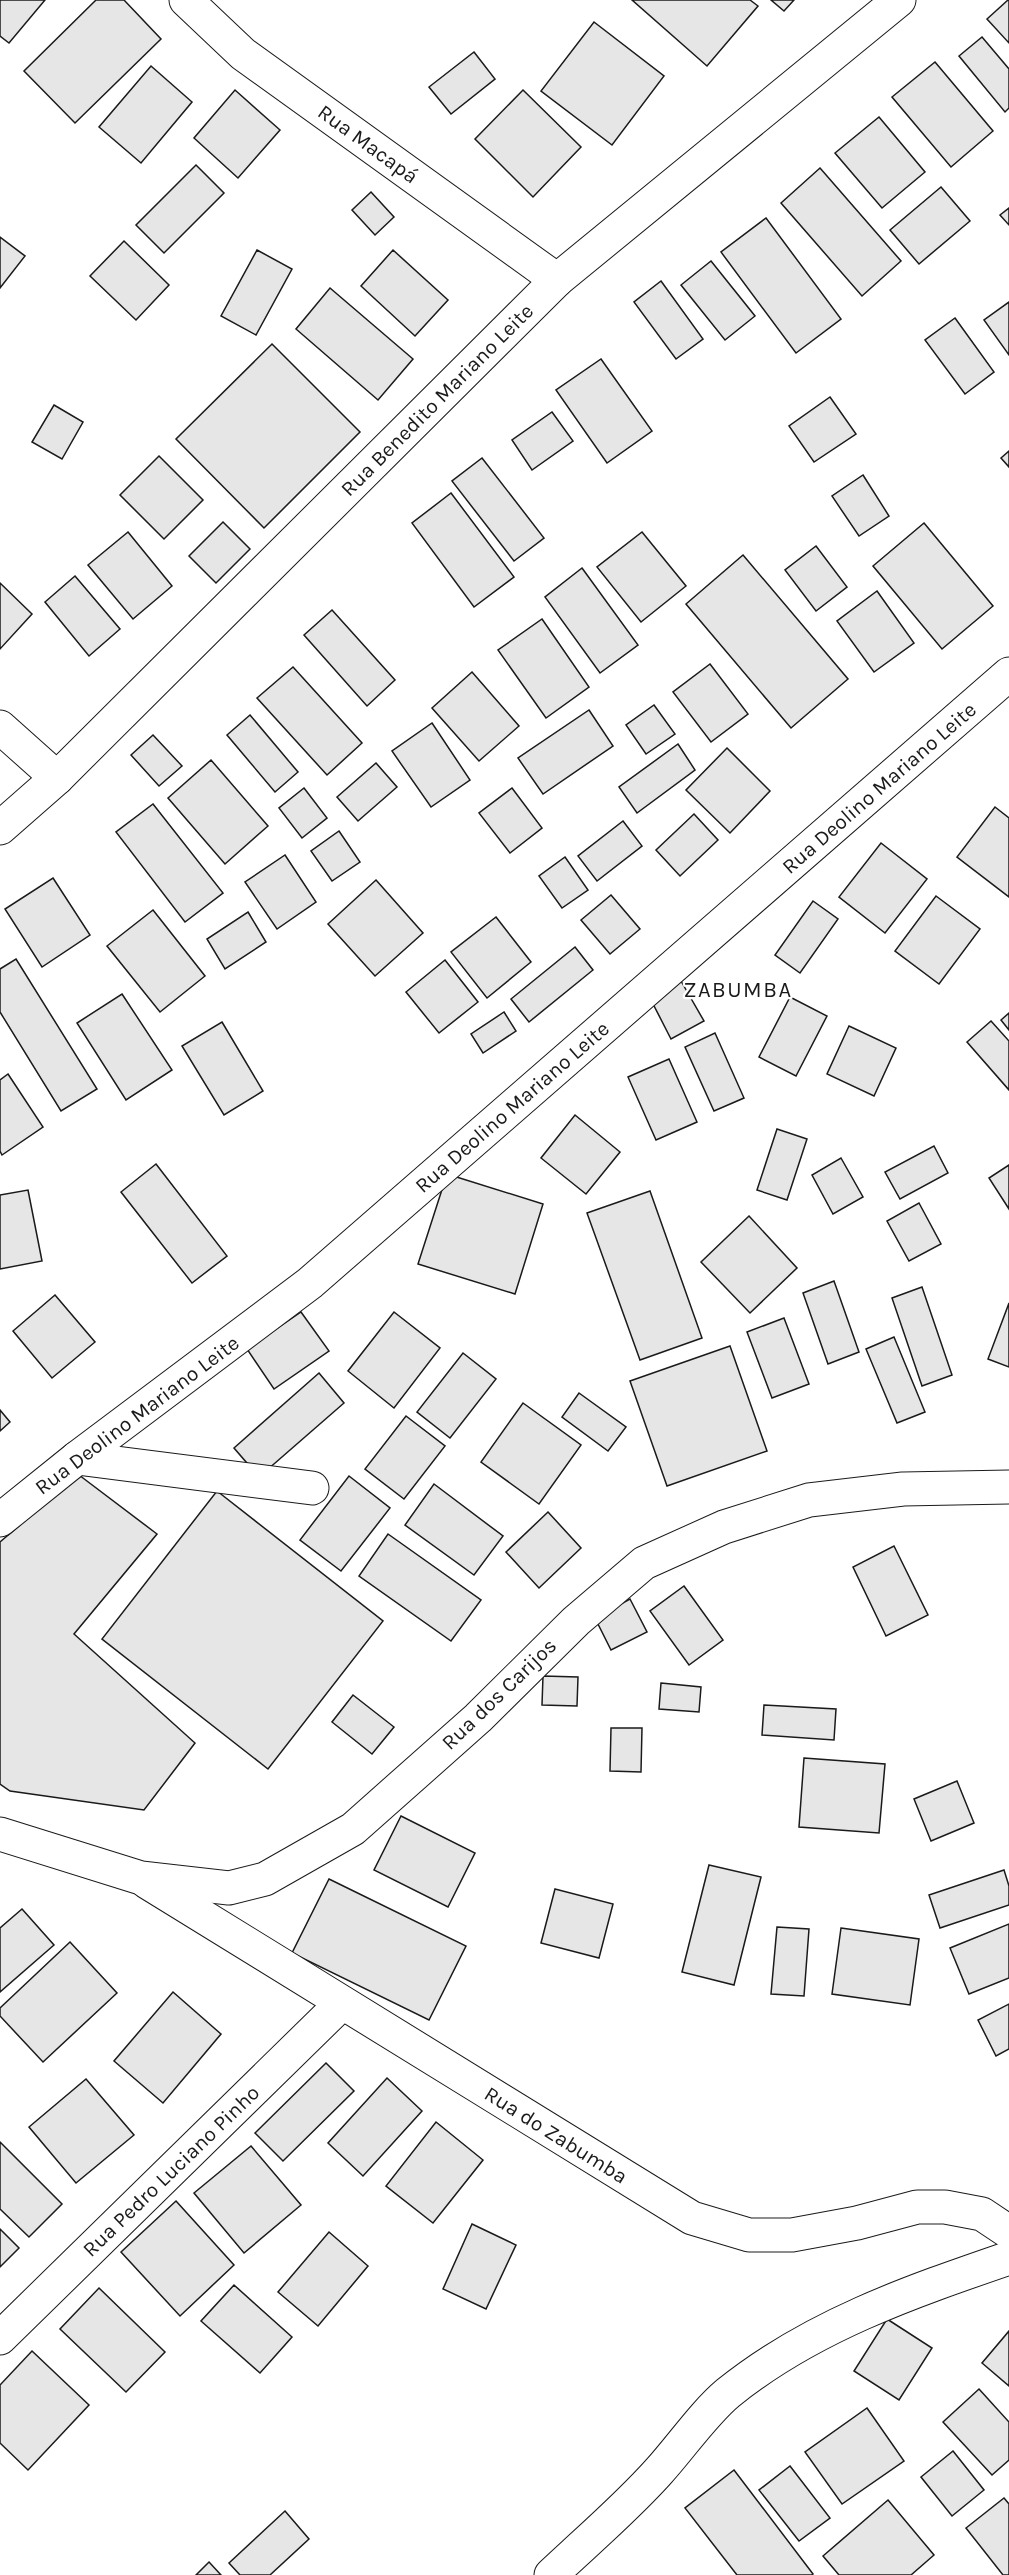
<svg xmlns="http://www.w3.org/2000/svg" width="1009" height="2575" viewBox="0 0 1009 2575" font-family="Karla,sans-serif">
	<rect width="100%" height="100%" fill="#fff"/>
	<g fill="#e6e6e6" stroke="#1a1a1a" stroke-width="1.5">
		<polygon points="0,0 45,0 9,43 0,36"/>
		<polygon points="96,0 124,0 161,39 75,123 24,71"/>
		<polygon points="632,0 750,0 758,6 707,66"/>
		<polygon points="771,0 794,0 784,11"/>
		<polygon points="1008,0 1009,0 1009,43 987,19"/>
		<polygon points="594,22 664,76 612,145 541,91"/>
		<polygon points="982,37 1009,69 1009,108 1005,112 959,56"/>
		<polygon points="474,52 495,79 451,114 429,87"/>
		<polygon points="935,62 993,131 951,167 892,97"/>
		<polygon points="151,66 192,102 141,163 99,127"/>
		<polygon points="235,90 280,130 238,178 194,138"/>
		<polygon points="523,90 581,147 533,197 475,139"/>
		<polygon points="879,117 925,172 882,208 835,153"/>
		<polygon points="196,165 224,193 164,253 136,225"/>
		<polygon points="820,168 901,261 862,296 781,203"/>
		<polygon points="941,187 970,221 919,264 890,230"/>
		<polygon points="371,192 394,217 375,235 352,210"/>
		<polygon points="1009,208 1009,225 1000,215"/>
		<polygon points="766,218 841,319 796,353 721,252"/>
		<polygon points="0,237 25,256 0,288"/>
		<polygon points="124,241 169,285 136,320 90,276"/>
		<polygon points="257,250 292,269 256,335 221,316"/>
		<polygon points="393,250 448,300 415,336 361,286"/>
		<polygon points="711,261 755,316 725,340 681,285"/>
		<polygon points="661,281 703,339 676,359 634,302"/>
		<polygon points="330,288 413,359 378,400 296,329"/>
		<polygon points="1009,302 1009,355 984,320"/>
		<polygon points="955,318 994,372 965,394 925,340"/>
		<polygon points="272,344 360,432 264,528 176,439"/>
		<polygon points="601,359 652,431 607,463 556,390"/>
		<polygon points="830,397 856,434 814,462 789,426"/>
		<polygon points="54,405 83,422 62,459 32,442"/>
		<polygon points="552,412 573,441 532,470 512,440"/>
		<polygon points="1009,451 1009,467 1001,458"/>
		<polygon points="159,456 203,500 164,539 120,495"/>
		<polygon points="482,458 544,538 514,561 452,481"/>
		<polygon points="863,475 889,516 859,536 832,496"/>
		<polygon points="451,493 514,577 474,607 412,523"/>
		<polygon points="223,522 250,549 216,583 189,556"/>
		<polygon points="924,523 993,606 942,649 873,566"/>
		<polygon points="128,532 172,586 133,619 88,565"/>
		<polygon points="642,532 686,586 641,622 597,567"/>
		<polygon points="816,546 847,587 816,611 785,570"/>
		<polygon points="743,555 848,679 791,728 686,604"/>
		<polygon points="582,568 638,645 600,673 545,597"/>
		<polygon points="75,576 120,629 89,656 45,602"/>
		<polygon points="0,583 32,614 0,649"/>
		<polygon points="877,591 914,643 874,672 837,621"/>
		<polygon points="332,610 395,680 367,706 304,635"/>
		<polygon points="542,619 589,687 546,718 498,650"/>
		<polygon points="710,664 748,714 711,742 673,692"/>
		<polygon points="293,667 362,743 327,775 257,698"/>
		<polygon points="472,672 519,726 479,761 432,708"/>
		<polygon points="654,705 675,734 646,754 626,725"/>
		<polygon points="589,710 613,746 543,794 518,758"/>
		<polygon points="250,715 298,772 275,792 227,735"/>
		<polygon points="432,723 470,780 431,807 392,751"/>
		<polygon points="153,735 182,766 159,786 131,755"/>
		<polygon points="678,744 695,770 637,813 619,787"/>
		<polygon points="727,748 770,791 730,833 686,790"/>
		<polygon points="211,760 268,826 225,864 168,798"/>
		<polygon points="376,763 397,787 358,821 337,797"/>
		<polygon points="304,788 327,818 302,838 279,808"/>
		<polygon points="512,788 542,828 510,853 479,813"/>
		<polygon points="153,804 223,893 185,922 116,832"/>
		<polygon points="995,807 1009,818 1009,897 957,857"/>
		<polygon points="694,814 718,840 680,876 656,850"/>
		<polygon points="623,821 642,846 597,881 578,856"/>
		<polygon points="339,831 360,862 332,881 311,851"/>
		<polygon points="881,843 927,879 885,933 839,897"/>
		<polygon points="285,855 316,902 277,929 245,882"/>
		<polygon points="565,857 588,890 562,908 539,876"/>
		<polygon points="53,878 90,935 42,967 5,909"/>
		<polygon points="376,880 423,933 375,976 328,924"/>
		<polygon points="611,895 640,929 610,954 581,920"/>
		<polygon points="936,896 980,929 939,984 895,951"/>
		<polygon points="813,901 838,919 800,973 775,955"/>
		<polygon points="153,910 205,976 160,1012 107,946"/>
		<polygon points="248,912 266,942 225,969 207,939"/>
		<polygon points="496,917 531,962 487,998 451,952"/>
		<polygon points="575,947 593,970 529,1022 511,999"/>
		<polygon points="16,959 97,1089 61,1111 0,1012 0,969"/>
		<polygon points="445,960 478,1002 439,1033 406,992"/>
		<polygon points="681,981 704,1021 671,1039 650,998"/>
		<polygon points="122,994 172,1070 126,1100 77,1023"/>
		<polygon points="790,997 827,1016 796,1076 759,1057"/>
		<polygon points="504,1012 516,1031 483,1053 471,1034"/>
		<polygon points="1009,1013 1009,1030 1001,1020"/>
		<polygon points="991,1021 1009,1041 1009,1090 967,1042"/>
		<polygon points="222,1022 263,1091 224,1115 182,1046"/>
		<polygon points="849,1026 896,1048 874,1096 827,1074"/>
		<polygon points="715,1033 744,1098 714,1111 685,1047"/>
		<polygon points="669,1059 697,1122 656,1140 628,1077"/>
		<polygon points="8,1074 43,1127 2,1155 0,1151 0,1080"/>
		<polygon points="575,1115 620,1152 586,1194 541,1158"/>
		<polygon points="777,1129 807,1139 787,1200 757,1190"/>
		<polygon points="934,1146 948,1173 900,1199 885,1172"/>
		<polygon points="841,1158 863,1197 833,1214 812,1175"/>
		<polygon points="156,1164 227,1256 192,1283 121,1192"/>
		<polygon points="1009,1165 1009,1209 989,1178"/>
		<polygon points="447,1174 543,1204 515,1294 418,1264"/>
		<polygon points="28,1190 42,1261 0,1269 0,1195"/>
		<polygon points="650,1191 702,1338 640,1360 587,1213"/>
		<polygon points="919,1203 941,1244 909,1261 887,1221"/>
		<polygon points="749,1216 797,1268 750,1313 701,1262"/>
		<polygon points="834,1281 859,1352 828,1364 803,1293"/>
		<polygon points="922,1287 952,1375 922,1386 892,1298"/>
		<polygon points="55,1295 95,1342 52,1378 13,1331"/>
		<polygon points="1009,1303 1009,1367 988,1359"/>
		<polygon points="301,1312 329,1351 274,1389 247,1349"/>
		<polygon points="394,1312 440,1348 394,1408 348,1371"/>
		<polygon points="784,1318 809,1384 772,1398 747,1332"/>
		<polygon points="894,1337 925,1412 897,1423 866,1349"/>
		<polygon points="730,1346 767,1451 667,1486 630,1381"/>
		<polygon points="463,1353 496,1379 450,1438 417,1412"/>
		<polygon points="319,1373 344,1403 259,1477 234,1448"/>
		<polygon points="579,1393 626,1427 608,1451 562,1417"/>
		<polygon points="523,1403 581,1445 539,1504 481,1462"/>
		<polygon points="0,1410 10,1422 0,1431"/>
		<polygon points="406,1416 445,1446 404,1499 365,1469"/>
		<polygon points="79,1475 157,1534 74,1634 195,1743 144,1810 10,1791 0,1784 0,1542"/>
		<polygon points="349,1476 390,1508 341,1571 300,1540"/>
		<polygon points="434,1484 503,1536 474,1575 405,1525"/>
		<polygon points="217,1491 383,1621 268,1769 102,1639"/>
		<polygon points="548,1512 581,1548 539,1588 506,1552"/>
		<polygon points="388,1534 481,1600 451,1641 359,1576"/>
		<polygon points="894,1546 928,1615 886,1636 853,1567"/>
		<polygon points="684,1586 723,1640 689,1665 650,1611"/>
		<polygon points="630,1599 647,1632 611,1650 595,1618"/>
		<polygon points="543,1676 578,1677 577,1706 542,1705"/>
		<polygon points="661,1683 701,1687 699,1712 659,1709"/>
		<polygon points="353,1695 394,1727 372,1754 332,1722"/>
		<polygon points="764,1705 836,1709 834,1740 762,1735"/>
		<polygon points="611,1728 642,1728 641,1772 610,1771"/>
		<polygon points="804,1758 885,1764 879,1833 799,1827"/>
		<polygon points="957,1781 974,1823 931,1841 914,1799"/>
		<polygon points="401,1816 475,1853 448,1907 374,1870"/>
		<polygon points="709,1865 761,1877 734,1985 682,1972"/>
		<polygon points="1004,1870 1009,1886 1009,1905 940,1928 929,1895"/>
		<polygon points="329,1879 466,1946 429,2020 292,1953"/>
		<polygon points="555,1889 613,1904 599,1958 541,1943"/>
		<polygon points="22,1909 54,1945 0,1992 0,1928"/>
		<polygon points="1009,1924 1009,1978 969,1994 950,1948"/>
		<polygon points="777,1927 809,1929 804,1996 771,1994"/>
		<polygon points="841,1928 919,1939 910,2005 832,1994"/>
		<polygon points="70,1942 117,1993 43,2062 0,2016 0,2008"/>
		<polygon points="173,1992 221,2034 163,2103 114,2061"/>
		<polygon points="1009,2004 1009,2049 996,2056 978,2020"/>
		<polygon points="326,2063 354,2091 283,2161 255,2133"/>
		<polygon points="387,2078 422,2111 363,2176 328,2143"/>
		<polygon points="86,2079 134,2135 76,2183 29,2127"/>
		<polygon points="436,2122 483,2160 433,2223 386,2186"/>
		<polygon points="0,2142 62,2204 29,2237 0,2209"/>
		<polygon points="251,2146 301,2205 244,2253 194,2193"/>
		<polygon points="176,2201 234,2265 180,2316 121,2252"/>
		<polygon points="472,2224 516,2245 486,2309 443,2289"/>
		<polygon points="0,2229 19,2248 0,2267"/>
		<polygon points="329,2232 368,2266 318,2326 278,2292"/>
		<polygon points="234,2285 292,2337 260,2373 201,2321"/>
		<polygon points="99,2288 165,2352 126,2392 60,2329"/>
		<polygon points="887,2319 932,2348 899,2400 854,2371"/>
		<polygon points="1009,2331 1009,2386 982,2363"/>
		<polygon points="32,2351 89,2405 28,2470 0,2443 0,2385"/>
		<polygon points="979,2389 1009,2422 1009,2460 992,2475 943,2422"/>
		<polygon points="867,2408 904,2461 842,2504 805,2452"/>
		<polygon points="953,2451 984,2490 952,2516 921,2477"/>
		<polygon points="790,2466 830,2518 799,2541 759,2490"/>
		<polygon points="734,2470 813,2574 812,2575 737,2575 685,2508"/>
		<polygon points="1004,2498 1009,2504 1009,2575 1003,2575 966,2528"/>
		<polygon points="888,2500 934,2555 911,2575 839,2575 823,2556"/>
		<polygon points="285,2511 309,2539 270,2575 240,2575 229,2563"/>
		<polygon points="209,2562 221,2575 196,2575"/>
	</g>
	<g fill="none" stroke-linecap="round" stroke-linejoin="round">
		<defs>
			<g id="minor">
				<polyline points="186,0 243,54 557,280"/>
				<polyline points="0,727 57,778"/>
				<polyline points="0,828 57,778 557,280 899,0"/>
				<polyline points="77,1458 312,1488"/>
				<polyline points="0,1520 77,1458 310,1283 1009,674"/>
				<polyline points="0,1834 141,1878 229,1888 265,1879 353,1829 478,1718 576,1621 644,1563 724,1527 809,1500 903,1489 1009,1487"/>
				<polyline points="147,1882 692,2218 749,2235 792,2235 857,2223 917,2207 945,2207 982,2214 1009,2232"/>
				<polyline points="0,2338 342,2003"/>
				<path d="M551,2575C587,2541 626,2508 659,2471C680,2448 704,2413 728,2393C811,2326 910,2292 1009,2258"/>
			</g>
		</defs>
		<use href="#minor" stroke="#1a1a1a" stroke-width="35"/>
		<use href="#minor" stroke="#fff" stroke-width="33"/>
	</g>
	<g text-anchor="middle" stroke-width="4.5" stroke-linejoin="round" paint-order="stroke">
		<g font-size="21" fill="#1a1a1a" stroke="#fff">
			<text transform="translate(368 144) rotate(36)" y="7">Rua Macapá</text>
			<text transform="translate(437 400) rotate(-45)" y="7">Rua Benedito Mariano Leite</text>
			<text transform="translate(879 788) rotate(-41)" y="7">Rua Deolino Mariano Leite</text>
			<text transform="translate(512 1107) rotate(-41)" y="7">Rua Deolino Mariano Leite</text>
			<text transform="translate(137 1415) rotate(-37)" y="7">Rua Deolino Mariano Leite</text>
			<text transform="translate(499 1694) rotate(-44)" y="7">Rua dos Carijos</text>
			<text transform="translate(556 2135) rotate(32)" y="7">Rua do Zabumba</text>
			<text transform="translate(171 2171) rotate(-44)" y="7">Rua Pedro Luciano Pinho</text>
		</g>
		<g font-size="22" letter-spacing="1.5" fill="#1a1a1a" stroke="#fff">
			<text x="738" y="997">ZABUMBA</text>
		</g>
	</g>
</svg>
